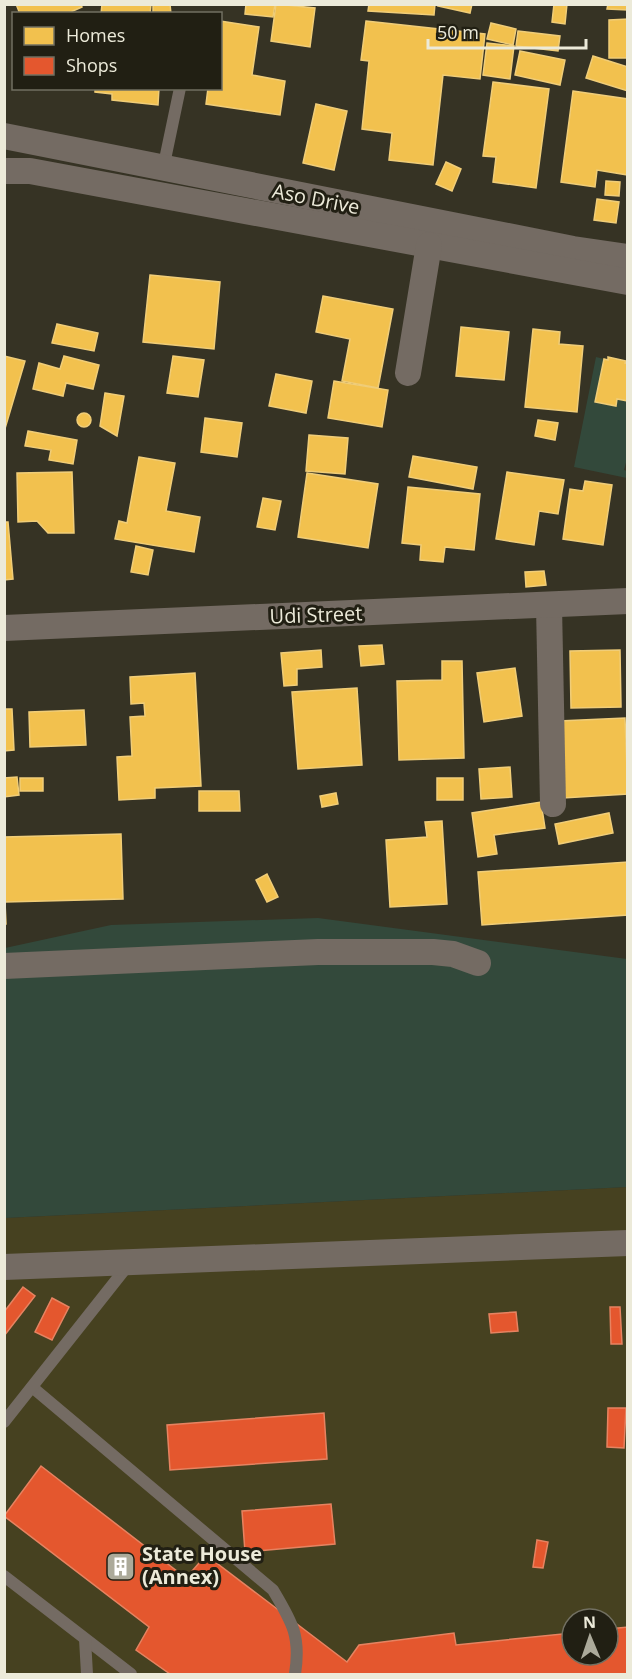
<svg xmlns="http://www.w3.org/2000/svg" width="632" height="1679" viewBox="0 0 632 1679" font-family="'Open Sans',sans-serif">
	<rect width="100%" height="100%" fill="#363324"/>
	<path fill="#464120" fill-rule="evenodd" d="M627,1187V1674H5V1218ZM572,1619H608V1655H572Z"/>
	<g fill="#33493b">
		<polygon points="596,357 604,359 595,402 616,406 617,399 627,401 628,455 624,470 627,471 627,478 574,467"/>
		<polygon points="318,918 627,959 627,1187 5,1218 5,948 111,925"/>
	</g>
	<g fill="#f2c14e" stroke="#f0cd78" stroke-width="1.5">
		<polygon points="16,4 81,4 82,7 66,14 20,14"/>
		<polygon points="102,4 151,4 150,14 101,14"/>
		<polygon points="153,4 170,4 171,14 153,14"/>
		<polygon points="246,4 275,4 273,17 245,14"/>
		<polygon points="276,4 315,8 310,47 271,41"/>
		<polygon points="369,4 435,4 434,15 368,11"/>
		<polygon points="439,4 472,4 470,13 438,6"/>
		<polygon points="554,4 567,4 565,24 552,22"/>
		<polygon points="608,4 628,4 628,10 607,9"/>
		<polygon points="628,19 628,58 609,58 609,20"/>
		<polygon points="220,21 259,27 252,75 285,81 280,115 206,104 208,88 220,88"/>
		<polygon points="366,21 485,34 480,79 443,75 433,165 389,160 392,133 362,129 369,61 361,60"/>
		<polygon points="491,23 516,29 513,45 487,39"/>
		<polygon points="518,31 560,36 558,51 516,46"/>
		<polygon points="487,43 514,46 510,79 483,75"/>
		<polygon points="520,51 565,60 560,85 515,75"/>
		<polygon points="593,56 628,67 628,91 586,78"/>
		<polygon points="493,82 549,89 536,188 493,182 496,157 483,156"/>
		<polygon points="95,88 159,88 158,105 112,100 112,94 95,92"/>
		<polygon points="573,91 628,99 628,175 597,170 595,187 561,182"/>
		<polygon points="316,104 347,111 334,170 303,163"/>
		<polygon points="446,162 461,169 452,191 436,184"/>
		<polygon points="606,181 620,182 619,196 605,195"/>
		<polygon points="597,199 619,202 616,223 594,220"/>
		<polygon points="150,275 220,282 214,349 143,342"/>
		<polygon points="323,296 393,309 378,388 342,381 350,339 316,332"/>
		<polygon points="57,324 98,333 94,351 52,343"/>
		<polygon points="461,327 509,332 504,380 456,376"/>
		<polygon points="533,329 560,332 559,344 583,346 577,412 525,407"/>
		<polygon points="4,356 25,361 4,432"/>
		<polygon points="64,356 99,365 93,389 66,383 63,396 33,389 39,363 60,369"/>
		<polygon points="173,356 204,360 198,397 167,393"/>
		<polygon points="608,357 626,361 625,363 628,364 628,401 617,399 616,406 595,402 604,359 608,360"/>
		<polygon points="276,374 312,381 306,413 269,406"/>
		<polygon points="334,381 388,390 382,427 328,418"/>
		<polygon points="105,393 124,396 117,436 100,426"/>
		<circle cx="84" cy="420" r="7"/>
		<polygon points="205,418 242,423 237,457 201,452"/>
		<polygon points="538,420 558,423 555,440 535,436"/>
		<polygon points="28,431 77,440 73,464 49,460 51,450 25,446"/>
		<polygon points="309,435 348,438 345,474 306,471"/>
		<polygon points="413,456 477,467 473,489 409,477"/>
		<polygon points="139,457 175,463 166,511 200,517 194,552 115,539 119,521 127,523"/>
		<polygon points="72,472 74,533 48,533 37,521 18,522 17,473"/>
		<polygon points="507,472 564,480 558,514 539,511 534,545 496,539"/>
		<polygon points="307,473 378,484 368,548 298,537"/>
		<polygon points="585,481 612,485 603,545 563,539 570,489 583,491"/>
		<polygon points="408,487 480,494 474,550 445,547 443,562 420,560 421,545 402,543"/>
		<polygon points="263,498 281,501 275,530 257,527"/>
		<polygon points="4,522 8,522 13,579 4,580"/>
		<polygon points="136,546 153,550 148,575 131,572"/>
		<polygon points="544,571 546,585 526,587 525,572"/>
		<polygon points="382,645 384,664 361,666 359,646"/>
		<polygon points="321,650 322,667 297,669 297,685 284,686 281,653"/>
		<polygon points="620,650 621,707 571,708 570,651"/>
		<polygon points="442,661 462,661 464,758 399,760 397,681 442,680"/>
		<polygon points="515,668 522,716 484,722 477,673"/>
		<polygon points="195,673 201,786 155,788 155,798 119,800 117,757 132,756 130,717 145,716 144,703 131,704 130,677"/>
		<polygon points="357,688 362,765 298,769 292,692"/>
		<polygon points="4,709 12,709 14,750 4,751"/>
		<polygon points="84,710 86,745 30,747 29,712"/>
		<polygon points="625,718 628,794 563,798 559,721"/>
		<polygon points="510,767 512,797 481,799 479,769"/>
		<polygon points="17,777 19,795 4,797 4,778"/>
		<rect x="20" y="778" width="23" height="13"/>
		<rect x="437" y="778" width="26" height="22"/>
		<polygon points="199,791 239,791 240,811 199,811"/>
		<polygon points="336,793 338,804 322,807 320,796"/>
		<polygon points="541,802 545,828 494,835 497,854 478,857 472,813"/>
		<polygon points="609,813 613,833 559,844 555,824"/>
		<polygon points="442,821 447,904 390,907 386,840 427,837 425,822"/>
		<polygon points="121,834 123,899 5,902 6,924 4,924 4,837"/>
		<polygon points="628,862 628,915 482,925 478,872"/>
		<polygon points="267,874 278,897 267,902 256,880"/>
	</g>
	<g fill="#e4572e" stroke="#e68361" stroke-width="1.5">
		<polygon points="23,1287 35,1296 4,1336 4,1312"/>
		<polygon points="52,1298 69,1307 52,1340 35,1332"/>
		<polygon points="610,1307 620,1307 622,1344 611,1344"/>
		<polygon points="516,1312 518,1331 491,1333 489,1314"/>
		<polygon points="608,1408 626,1408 624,1448 607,1447"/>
		<polygon points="324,1413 327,1459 170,1470 167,1425"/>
		<polygon points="41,1466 186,1578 206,1555 347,1662 359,1645 454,1633 456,1645 572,1633 572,1655 608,1655 608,1629 628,1627 628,1674 170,1674 136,1650 149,1627 4,1516"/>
		<polygon points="331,1504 335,1544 245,1552 242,1511"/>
		<polygon points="537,1540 548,1542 543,1568 533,1567"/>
	</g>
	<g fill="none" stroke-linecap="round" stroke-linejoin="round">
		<g stroke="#746b63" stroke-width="12">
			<polyline points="163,169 180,88"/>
			<path d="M32,1387L273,1590C292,1622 301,1636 295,1674"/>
			<polyline points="4,1422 129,1264"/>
			<polyline points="4,1576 131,1674"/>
			<polyline points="85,1639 87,1674"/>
		</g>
		<g stroke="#746b63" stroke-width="26">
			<polyline points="4,136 573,249 628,257"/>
			<polyline points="4,171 30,171 628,282"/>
			<polyline points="408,373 429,245"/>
			<polyline points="549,606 553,804"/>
			<polyline points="4,628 628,601"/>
			<polyline points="4,966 318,952 433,952 453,954 478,963"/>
			<polyline points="4,1267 628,1243"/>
		</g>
	</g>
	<defs>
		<symbol id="building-square" viewBox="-11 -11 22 22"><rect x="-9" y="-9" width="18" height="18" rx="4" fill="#acaa9a" stroke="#211f13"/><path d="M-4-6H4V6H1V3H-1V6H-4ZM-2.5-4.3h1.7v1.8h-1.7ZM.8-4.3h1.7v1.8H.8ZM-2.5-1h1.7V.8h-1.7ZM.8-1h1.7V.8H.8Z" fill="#fff"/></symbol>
	</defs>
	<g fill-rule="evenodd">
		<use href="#building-square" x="104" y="1550" width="33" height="33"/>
	</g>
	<g text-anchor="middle" stroke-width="6" stroke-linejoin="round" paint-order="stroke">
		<g font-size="20" fill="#ecead9" stroke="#211f13">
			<text transform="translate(316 199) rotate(11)" y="7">Aso Drive</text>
			<text transform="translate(316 615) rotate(-2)" y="7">Udi Street</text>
		</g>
		<g font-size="20" font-weight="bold" fill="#ecead9" stroke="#211f13" text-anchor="start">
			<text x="142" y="1561">State House<tspan x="142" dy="23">(Annex)</tspan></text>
		</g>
	</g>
	<rect width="632" height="1679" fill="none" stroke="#ecead9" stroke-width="12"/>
	<rect x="12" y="12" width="210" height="78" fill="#211f13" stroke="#727062" stroke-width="1.5"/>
	<rect x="24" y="27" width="30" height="18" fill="#f2c14e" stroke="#727062" stroke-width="1.5"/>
	<text x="66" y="42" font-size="18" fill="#ecead9">Homes</text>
	<rect x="24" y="57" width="30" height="18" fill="#e4572e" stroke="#727062" stroke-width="1.5"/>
	<text x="66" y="72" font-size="18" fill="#ecead9">Shops</text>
	<g transform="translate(590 1637) rotate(358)"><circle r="28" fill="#211f13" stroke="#727062" stroke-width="1.5"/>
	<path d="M0-4.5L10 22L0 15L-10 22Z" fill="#acaa9a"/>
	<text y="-9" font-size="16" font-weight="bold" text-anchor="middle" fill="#ecead9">N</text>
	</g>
	<path d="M428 39v9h158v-9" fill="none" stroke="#ecead9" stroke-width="3"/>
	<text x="437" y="39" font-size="18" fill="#ecead9" stroke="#211f13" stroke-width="4.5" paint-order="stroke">50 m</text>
</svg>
